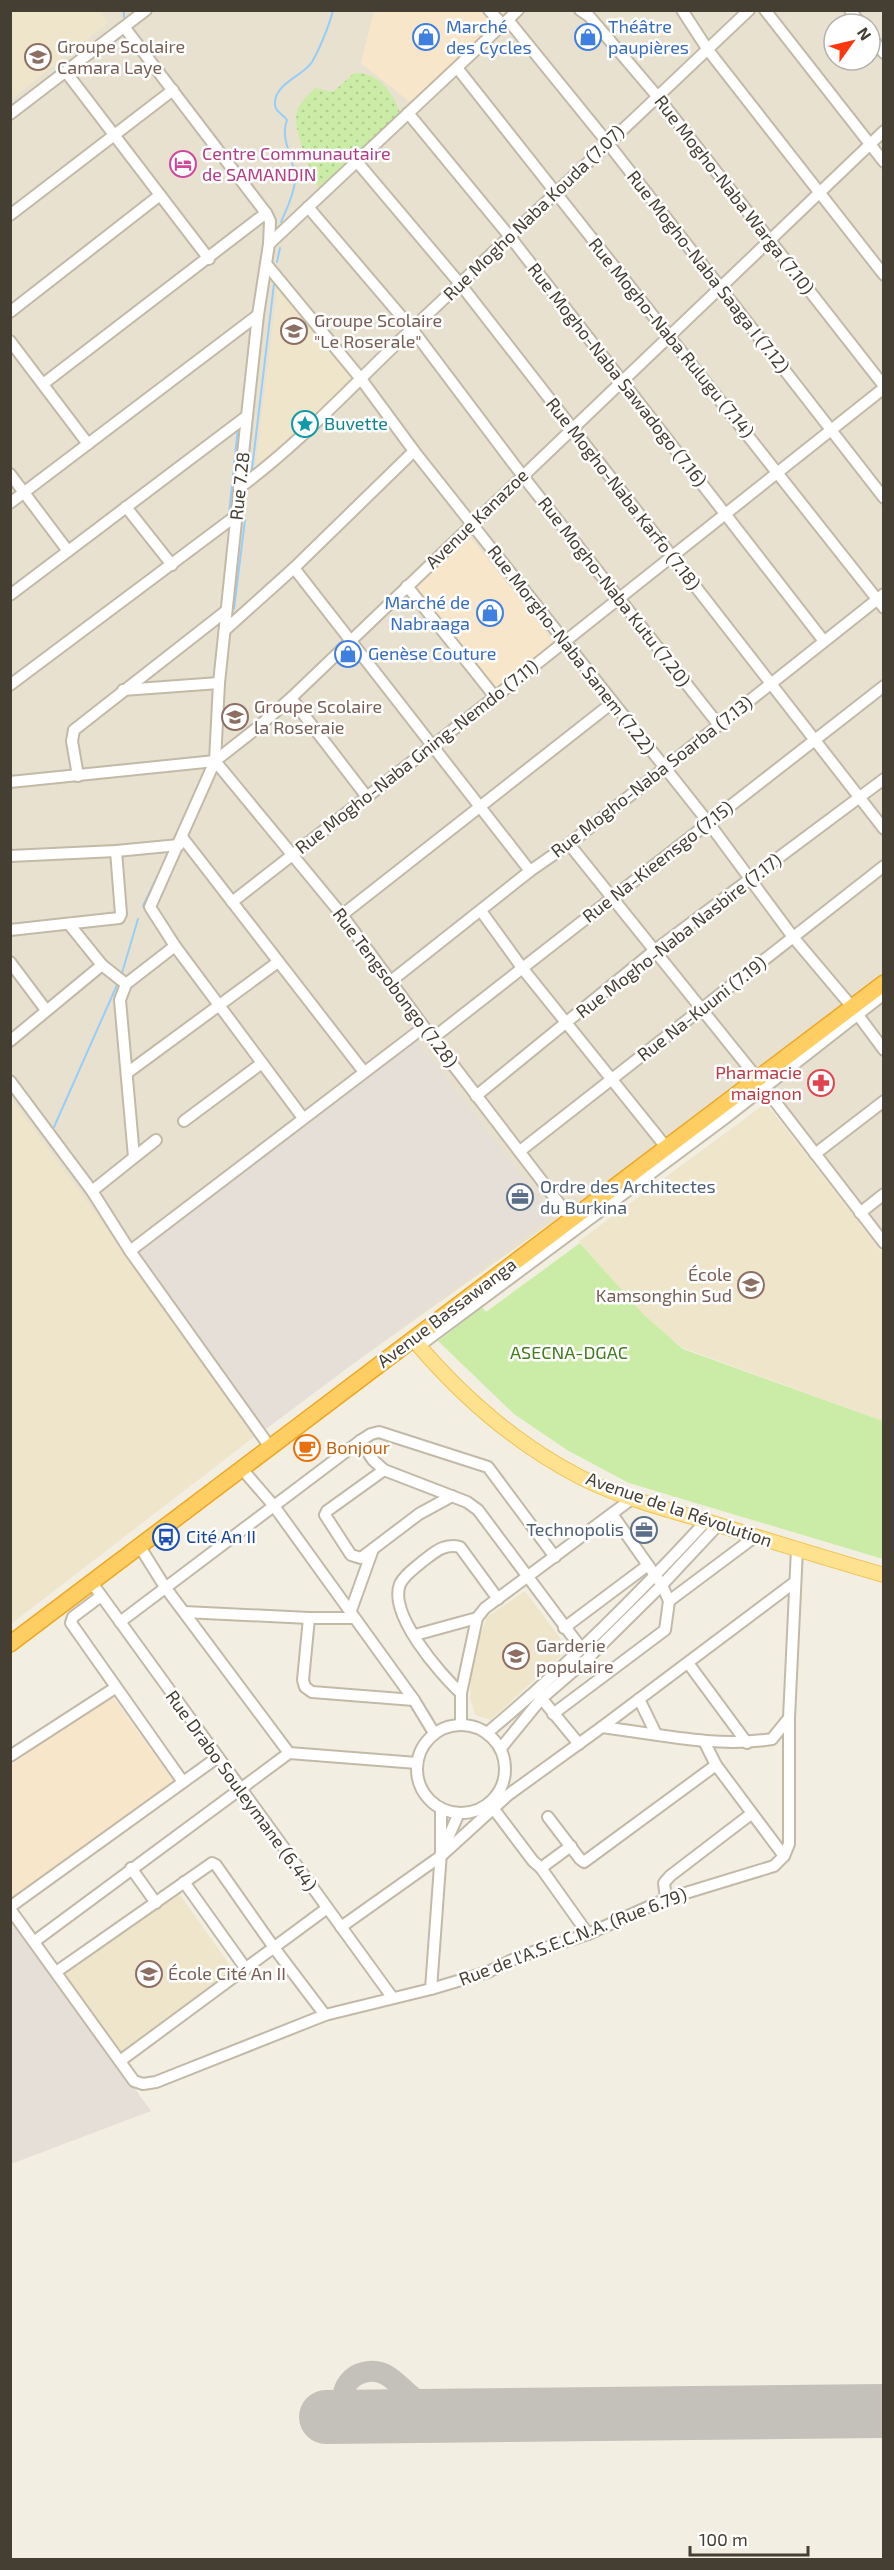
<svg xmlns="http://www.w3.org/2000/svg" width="894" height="2570" viewBox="0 0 894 2570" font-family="'Exo 2',sans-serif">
	<defs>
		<pattern id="garden-dots" width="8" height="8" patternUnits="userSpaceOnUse" patternTransform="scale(1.5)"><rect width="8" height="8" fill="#cbeca6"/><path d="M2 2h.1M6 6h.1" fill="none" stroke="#b0cb8f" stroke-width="1.8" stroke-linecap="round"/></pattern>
	</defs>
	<rect width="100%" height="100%" fill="#f3eee2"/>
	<path fill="#e8e1d0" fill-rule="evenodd" d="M11,11H883V1231L759,1075L11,1607ZM834,24H870V60H834Z"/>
	<g fill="#f8e6ca">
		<polygon points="374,11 512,11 415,106 361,63"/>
		<polygon points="471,538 556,645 496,695 414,589"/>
		<polygon points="110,1693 174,1782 11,1900 10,1766"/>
	</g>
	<g fill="#e5dfd8">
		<polygon points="417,1041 552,1215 266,1429 133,1257"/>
		<polygon points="10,1918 151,2111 11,2164 10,2164"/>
	</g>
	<g fill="#eee5ca">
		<polygon points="10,11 100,11 109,22 14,97 10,92"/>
		<polygon points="278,283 356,379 258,471 255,470"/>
		<polygon points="10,1097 258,1434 11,1624 10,1624"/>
		<polygon points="766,1103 883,1254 883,1421 683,1348 645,1317 579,1241"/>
		<polygon points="525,1591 568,1649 491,1720 475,1715 470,1697 471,1676 476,1647 487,1617"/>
		<polygon points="178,1892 236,1974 120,2057 62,1975"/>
	</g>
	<polygon fill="#cbeca6" points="580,1243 644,1315 683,1349 883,1421 883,1559 629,1483 567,1450 514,1414 438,1341 482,1307 486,1312"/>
	<path fill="url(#garden-dots)" d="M354,73C380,72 393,93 401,115L319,189C312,169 288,126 299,106C303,100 310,94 315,88L333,92Z"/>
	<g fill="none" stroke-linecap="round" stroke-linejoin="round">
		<g stroke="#97cef7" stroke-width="2">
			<polyline points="124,10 124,17"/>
			<path d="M281,222C286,210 294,195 295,181C296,160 279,141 287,120C282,113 274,112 275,102C276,83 303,76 312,62C319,50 330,24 333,10"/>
			<polyline points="277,262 280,248"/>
			<polyline points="252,469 274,284"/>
			<polyline points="176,554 229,514 238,427"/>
			<polyline points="234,609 245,520"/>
			<polyline points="10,678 64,638"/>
			<polyline points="143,906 159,873"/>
			<polyline points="122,973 138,919"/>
			<polyline points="54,1127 117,985"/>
		</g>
		<path stroke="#c4c1bb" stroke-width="21" d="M406,2416C391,2430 364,2438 349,2418C345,2411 342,2399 344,2391C346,2384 352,2377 359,2374C388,2362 400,2391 421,2403C432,2410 444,2412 456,2415"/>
		<polyline stroke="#c4c1bb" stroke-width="54" points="326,2417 884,2411"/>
		<defs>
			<g id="minor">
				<polyline points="489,10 503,25"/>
				<polyline points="580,10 589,16 657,96 884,386"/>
				<polyline points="682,10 708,50 884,275"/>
				<polyline points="765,10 884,162"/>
				<polyline points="850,10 861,24"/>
				<polyline points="508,20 607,142 884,498"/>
				<polyline points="125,28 266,213 270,221 269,244 258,315 247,416 219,683 215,761 150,907 175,946 303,1118"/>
				<polyline points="870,36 884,53"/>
				<polyline points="458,69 884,608"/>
				<polyline points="66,72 209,259"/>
				<polyline points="408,113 511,238 823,640"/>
				<polyline points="10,114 146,10"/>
				<polyline points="358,163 461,285 884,829"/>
				<polyline points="308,207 412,329 522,475 718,724"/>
				<polyline points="10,215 173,90"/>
				<polyline points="269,244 518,10"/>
				<polyline points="267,265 361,379 414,451 708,822 793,937 852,1007 884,1050"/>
				<polyline points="10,312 160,195"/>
				<polyline points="10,341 88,444"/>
				<polyline points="43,384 266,213"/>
				<polyline points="10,474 68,551"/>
				<path d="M239,488C303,441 355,382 413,328C525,223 637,116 749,10"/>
				<polyline points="10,503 258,315"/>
				<polyline points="126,507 172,565"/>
				<polyline points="294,568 530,871"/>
				<polyline points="407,586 495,697"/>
				<polyline points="10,595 247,416"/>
				<polyline points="225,630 294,568 414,451"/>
				<polyline points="10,685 237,515"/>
				<polyline points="123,690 219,683"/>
				<polyline points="291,698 367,797"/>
				<polyline points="215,761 342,915 424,1027 571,1219"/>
				<polyline points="78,776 72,741 74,730 226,611"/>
				<polyline points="10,782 215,761 257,728 291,698 884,131"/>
				<polyline points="182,837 364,1072"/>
				<polyline points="569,844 757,1078 884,1243"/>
				<polyline points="10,856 116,851 179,845"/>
				<polyline points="232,902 495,697 884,388"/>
				<polyline points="481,911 523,969 666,1147"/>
				<polyline points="342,915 612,703"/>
				<polyline points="69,924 102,965 126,984"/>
				<polyline points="10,930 119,918 121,914 116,851"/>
				<polyline points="10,962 46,1010"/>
				<polyline points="391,981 530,871 569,844 884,594"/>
				<polyline points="433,1038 884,686"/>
				<polyline points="10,1041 102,965"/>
				<polyline points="127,1073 278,962"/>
				<polyline points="10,1081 92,1191 130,1251 270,1447"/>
				<polyline points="476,1096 655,950 884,779"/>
				<polyline points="184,1121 262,1063"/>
				<polyline points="520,1151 884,866"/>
				<polyline points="815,1154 884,1101"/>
				<polyline points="134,1157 120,1000 126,984 175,946"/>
				<polyline points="92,1191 156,1140"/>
				<polyline points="860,1213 884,1194"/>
				<polyline points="130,1251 424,1027"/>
				<polyline points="419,1346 724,1119 884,994"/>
				<polyline points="360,1441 373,1460 384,1470 467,1502 478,1510 581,1648"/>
				<polyline points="242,1469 274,1506 414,1700 434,1733"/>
				<polyline points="384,1470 327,1511 325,1515 351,1555 361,1558 419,1514 452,1496"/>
				<polyline points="140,1547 165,1587 289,1753"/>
				<polyline points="92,1583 392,1997"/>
				<polyline points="101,1596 73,1617 71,1623 183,1782"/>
				<polyline points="669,1601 756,1536"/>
				<polyline points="184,1612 309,1618 354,1618"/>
				<polyline points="350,1613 373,1549"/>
				<polyline points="309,1618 303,1680 305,1687 312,1692 414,1700"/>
				<polyline points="120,1622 360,1441 371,1434 379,1432 488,1467 555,1557"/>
				<polyline points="564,1628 648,1565"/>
				<polyline points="415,1635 477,1618"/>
				<polyline points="688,1663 747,1743"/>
				<path d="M461,1693C440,1674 388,1614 400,1584C405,1574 415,1568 423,1561C435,1552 444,1543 460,1547L498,1599"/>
				<polyline points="537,1693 579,1744"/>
				<polyline points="639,1699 656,1734"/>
				<polyline points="553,1714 665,1630 669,1601 662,1585 612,1514"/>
				<polyline points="461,1724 461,1693 477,1618 485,1608 633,1498"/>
				<circle cx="461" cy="1769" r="44"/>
				<path d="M602,1727C658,1734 716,1748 772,1739L789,1718"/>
				<path d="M487,1733C565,1668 637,1596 706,1521"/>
				<polyline points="704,1741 716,1765 784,1856"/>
				<polyline points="501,1748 541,1699 585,1661 661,1586 718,1525"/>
				<polyline points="289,1753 417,1763"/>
				<polyline points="10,1756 115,1688"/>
				<polyline points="493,1808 533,1861 541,1868 588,1934"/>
				<polyline points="548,1817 580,1859 584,1862 716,1765"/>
				<polyline points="443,1849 459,1813"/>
				<polyline points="131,1868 156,1903"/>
				<polyline points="541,1868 571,1846"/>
				<polyline points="184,1882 246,1969"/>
				<polyline points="666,1899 664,1883 670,1876 751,1814"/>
				<polyline points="10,1907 218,1757"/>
				<polyline points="10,1909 134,2081 143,2084 156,2082 325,2015 431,1989 488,1972 518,1957 588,1934 666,1899 774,1866 784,1856 789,1844 789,1718 797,1549"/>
				<polyline points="341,1927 441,1856 508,1795 602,1727 795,1582"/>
				<polyline points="35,1941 289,1753"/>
				<polyline points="56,1972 212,1863 216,1865 275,1949 325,2015"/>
				<polyline points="431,1989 441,1852 441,1809"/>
				<polyline points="120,2061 326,1909"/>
			</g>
			<path id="major" d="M413,1339C460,1395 516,1444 580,1477C621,1498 666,1509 709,1522C767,1540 825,1558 884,1575"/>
			<polyline id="highway" points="10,1644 884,983"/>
		</defs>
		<use href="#minor" stroke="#c2baa7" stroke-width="14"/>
		<use href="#major" stroke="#efc454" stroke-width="16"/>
		<use href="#highway" stroke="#eda723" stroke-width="18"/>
		<use href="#minor" stroke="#fff" stroke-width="10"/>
		<use href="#major" stroke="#ffe290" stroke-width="14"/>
		<use href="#highway" stroke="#ffce62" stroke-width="15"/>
	</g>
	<defs>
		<symbol id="shop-ring" viewBox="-11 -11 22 22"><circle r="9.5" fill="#fff" stroke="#3f7fe0" stroke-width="1.5"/><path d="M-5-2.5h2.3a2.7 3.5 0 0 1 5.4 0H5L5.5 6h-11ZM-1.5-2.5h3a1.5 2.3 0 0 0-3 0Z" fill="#3f7fe0"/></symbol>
		<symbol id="school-ring" viewBox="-11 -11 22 22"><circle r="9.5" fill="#fff" stroke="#8d6e63" stroke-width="1.5"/><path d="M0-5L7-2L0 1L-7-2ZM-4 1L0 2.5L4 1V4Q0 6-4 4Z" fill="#8d6e63"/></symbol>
		<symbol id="hotel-ring" viewBox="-11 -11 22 22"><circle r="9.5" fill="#fff" stroke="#d1479c" stroke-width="1.5"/><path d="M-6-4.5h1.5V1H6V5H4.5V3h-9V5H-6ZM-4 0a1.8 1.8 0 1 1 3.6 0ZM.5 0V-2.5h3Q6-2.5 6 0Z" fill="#d1479c"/></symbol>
		<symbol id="sight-ring" viewBox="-11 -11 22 22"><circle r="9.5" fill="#fff" stroke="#0f9aa8" stroke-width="1.5"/><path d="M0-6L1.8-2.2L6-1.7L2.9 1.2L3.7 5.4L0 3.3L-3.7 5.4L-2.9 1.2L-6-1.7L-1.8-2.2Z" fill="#0f9aa8"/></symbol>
		<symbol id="pharmacy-ring" viewBox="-11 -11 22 22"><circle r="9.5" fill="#fff" stroke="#e0444e" stroke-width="1.5"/><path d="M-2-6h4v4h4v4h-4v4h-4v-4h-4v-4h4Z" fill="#e0444e"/></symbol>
		<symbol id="office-ring" viewBox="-11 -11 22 22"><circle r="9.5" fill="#fff" stroke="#5c6f8a" stroke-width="1.5"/><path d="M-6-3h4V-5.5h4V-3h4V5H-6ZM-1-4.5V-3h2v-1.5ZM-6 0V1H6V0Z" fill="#5c6f8a"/></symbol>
		<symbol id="cafe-ring" viewBox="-11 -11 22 22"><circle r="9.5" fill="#fff" stroke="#e8710a" stroke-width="1.5"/><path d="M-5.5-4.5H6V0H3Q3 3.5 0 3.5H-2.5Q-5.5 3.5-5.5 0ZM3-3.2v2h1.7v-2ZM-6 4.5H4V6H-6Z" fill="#e8710a"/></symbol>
		<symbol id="bus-ring" viewBox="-11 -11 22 22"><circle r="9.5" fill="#fff" stroke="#1a4fb4" stroke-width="1.5"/><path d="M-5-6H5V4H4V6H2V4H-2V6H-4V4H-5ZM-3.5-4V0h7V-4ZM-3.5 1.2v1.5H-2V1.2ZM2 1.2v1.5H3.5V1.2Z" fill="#1a4fb4"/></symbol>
	</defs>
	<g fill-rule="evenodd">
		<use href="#shop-ring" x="411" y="22" width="30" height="30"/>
		<use href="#shop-ring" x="573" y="22" width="30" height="30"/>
		<use href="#school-ring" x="23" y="42" width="30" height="30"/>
		<use href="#hotel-ring" x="168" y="149" width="30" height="30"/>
		<use href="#school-ring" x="279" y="316" width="30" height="30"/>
		<use href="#sight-ring" x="290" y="409" width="30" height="30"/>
		<use href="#shop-ring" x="475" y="598" width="30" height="30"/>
		<use href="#shop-ring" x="333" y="639" width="30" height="30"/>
		<use href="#school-ring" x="220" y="702" width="30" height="30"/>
		<use href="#pharmacy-ring" x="806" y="1068" width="30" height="30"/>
		<use href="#office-ring" x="505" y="1182" width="30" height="30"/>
		<use href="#school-ring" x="736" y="1270" width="30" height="30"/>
		<use href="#cafe-ring" x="292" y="1433" width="30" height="30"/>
		<use href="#office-ring" x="629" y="1515" width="30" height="30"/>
		<use href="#bus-ring" x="151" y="1522" width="30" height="30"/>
		<use href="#school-ring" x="501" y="1641" width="30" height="30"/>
		<use href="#school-ring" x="134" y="1959" width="30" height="30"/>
	</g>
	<g text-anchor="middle" stroke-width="5" stroke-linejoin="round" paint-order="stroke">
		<g font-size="18" fill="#366cbe" stroke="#fff" text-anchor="start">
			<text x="446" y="33">Marché<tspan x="446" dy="21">des Cycles</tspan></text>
			<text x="608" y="33">Théâtre<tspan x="608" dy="21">paupières</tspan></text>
			<text x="470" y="609" text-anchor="end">Marché de<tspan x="470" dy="21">Nabraaga</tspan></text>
			<text x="368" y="660">Genèse Couture</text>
		</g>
		<g font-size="18" fill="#785e54" stroke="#fff" text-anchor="start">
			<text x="57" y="53">Groupe Scolaire<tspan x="57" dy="21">Camara Laye</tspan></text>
			<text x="314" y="327">Groupe Scolaire<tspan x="314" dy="21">"Le Roserale"</tspan></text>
			<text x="254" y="713">Groupe Scolaire<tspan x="254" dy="21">la Roseraie</tspan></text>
			<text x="732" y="1281" text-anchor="end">École<tspan x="732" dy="21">Kamsonghin Sud</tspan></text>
			<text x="536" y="1652">Garderie<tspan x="536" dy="21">populaire</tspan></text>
			<text x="168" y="1980">École Cité An II</text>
		</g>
		<g font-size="18" fill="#b23c85" stroke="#fff" text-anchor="start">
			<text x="202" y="160">Centre Communautaire<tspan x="202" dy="21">de SAMANDIN</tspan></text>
		</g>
		<g font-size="18" fill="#453e32" stroke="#fff">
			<text transform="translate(734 195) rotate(52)" y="6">Rue Mogho-Naba Warga (7.10)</text>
			<text transform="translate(534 213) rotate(-44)" y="6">Rue Mogho Naba Kouda (7.07)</text>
			<text transform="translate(708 272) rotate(52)" y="6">Rue Mogho-Naba Saaga I (7.12)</text>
			<text transform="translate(671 338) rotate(51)" y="6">Rue Mogho-Naba Rulugu (7.14)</text>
			<text transform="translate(617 375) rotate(52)" y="6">Rue Mogho-Naba Sawadogo (7.16)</text>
			<text transform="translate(240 486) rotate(-84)" y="6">Rue 7.28</text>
			<text transform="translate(623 494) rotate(52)" y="6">Rue Mogho-Naba Karfo (7.18)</text>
			<text transform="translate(477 519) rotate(-44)" y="6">Avenue Kanazoe</text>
			<text transform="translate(614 592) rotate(52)" y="6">Rue Mogho-Naba Kutu (7.20)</text>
			<text transform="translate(571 650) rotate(52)" y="6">Rue Morgho-Naba Sanem (7.22)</text>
			<text transform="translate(417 757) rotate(-38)" y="6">Rue Mogho-Naba Gning-Nemdo (7.11)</text>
			<text transform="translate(652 777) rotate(-38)" y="6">Rue Mogho-Naba Soarba (7.13)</text>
			<text transform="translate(658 862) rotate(-38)" y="6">Rue Na-Kieensgo (7.15)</text>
			<text transform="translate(679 936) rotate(-38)" y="6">Rue Mogho-Naba Nasbire (7.17)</text>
			<text transform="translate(395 988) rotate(53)" y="6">Rue Tengsobongo (7.28)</text>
			<text transform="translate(702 1009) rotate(-38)" y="6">Rue Na-Kuuni (7.19)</text>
			<text transform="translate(447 1313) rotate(-37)" y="6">Avenue Bassawanga</text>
			<text transform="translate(679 1510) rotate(19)" y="6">Avenue de la Révolution</text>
			<text transform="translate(241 1791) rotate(54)" y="6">Rue Drabo Souleymane (6.44)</text>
			<text transform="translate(573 1937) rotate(-21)" y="6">Rue de l'A.S.E.C.N.A. (Rue 6.79)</text>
		</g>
		<g font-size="18" fill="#0d838f" stroke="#fff" text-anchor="start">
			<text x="324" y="430">Buvette</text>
		</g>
		<g font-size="18" fill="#be3a42" stroke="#fff" text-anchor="end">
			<text x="802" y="1079">Pharmacie<tspan x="802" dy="21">maignon</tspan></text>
		</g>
		<g font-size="18" fill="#4e5e75" stroke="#fff" text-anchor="start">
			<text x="540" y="1193">Ordre des Architectes<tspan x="540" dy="21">du Burkina</tspan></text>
			<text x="624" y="1536" text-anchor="end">Technopolis</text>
		</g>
		<g font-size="18" fill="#417c20" stroke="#fff">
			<text x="569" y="1359">ASECNA-DGAC</text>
		</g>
		<g font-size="18" fill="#c56008" stroke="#fff" text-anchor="start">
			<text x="326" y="1454">Bonjour</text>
		</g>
		<g font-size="18" fill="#164399" stroke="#fff" text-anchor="start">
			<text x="186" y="1543">Cité An II</text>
		</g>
	</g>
	<rect width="894" height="2570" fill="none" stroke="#453e32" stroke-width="24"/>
	<g transform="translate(852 42) rotate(56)"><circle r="28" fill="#ffffff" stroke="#b5b2ad" stroke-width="1.5"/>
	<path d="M0-4.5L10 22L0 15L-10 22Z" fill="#ff370e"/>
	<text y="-9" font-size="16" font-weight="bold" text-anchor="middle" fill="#453e32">N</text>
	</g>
	<path d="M690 2546v9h118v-9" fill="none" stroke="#453e32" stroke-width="3"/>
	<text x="699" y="2546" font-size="18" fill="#453e32" stroke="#ffffff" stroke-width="4.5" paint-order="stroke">100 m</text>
</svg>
